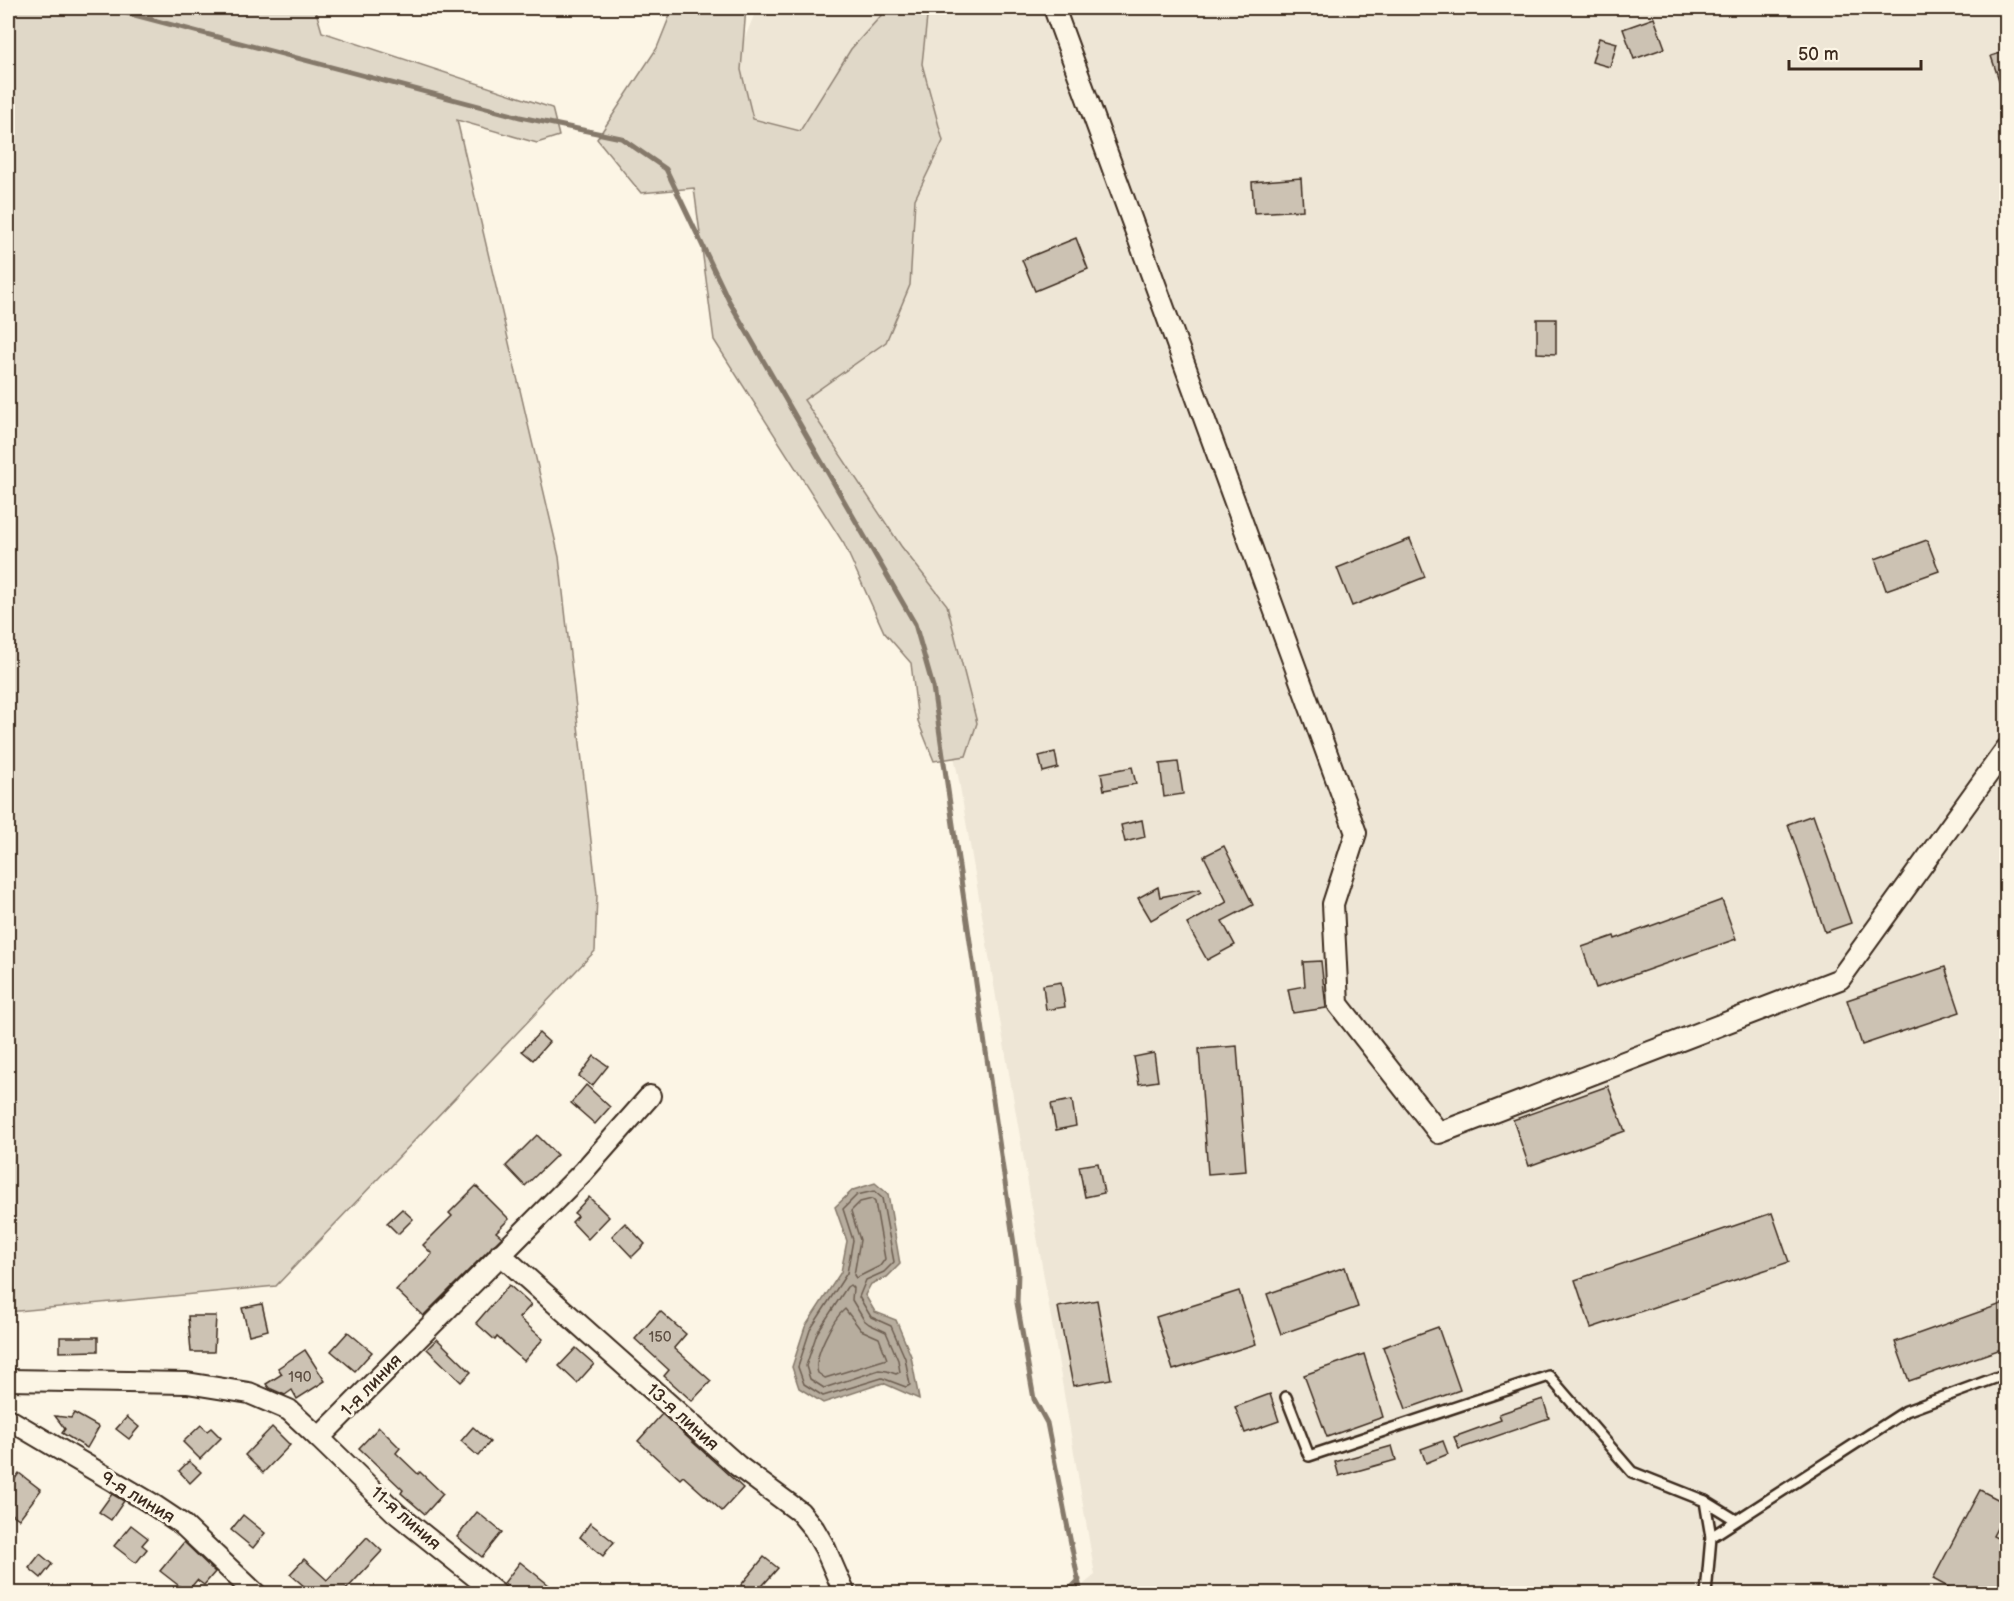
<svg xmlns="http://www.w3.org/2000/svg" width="2014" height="1601" viewBox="0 0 2014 1601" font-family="'Balsamiq Sans',sans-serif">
	<rect width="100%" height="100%" fill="#fcf5e5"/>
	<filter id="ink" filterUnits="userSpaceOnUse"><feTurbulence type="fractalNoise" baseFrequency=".0167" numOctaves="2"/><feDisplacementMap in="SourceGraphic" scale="12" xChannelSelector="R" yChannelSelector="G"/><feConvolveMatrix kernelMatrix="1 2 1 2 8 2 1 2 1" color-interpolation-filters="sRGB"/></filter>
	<g filter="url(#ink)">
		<polygon fill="#eee6d6" points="757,8 2006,8 2006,1593 1073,1593 1095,1575 958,775 922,607 745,320 735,62"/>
		<g fill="#e0d8c8" stroke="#8e8173" stroke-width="1.5">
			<polygon points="8,8 315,8 322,32 552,108 559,136 537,143 457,120 559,557 597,894 595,951 276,1286 8,1312"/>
			<polygon points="673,8 746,8 741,70 753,119 800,131 851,49 888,8 928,8 922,64 943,141 915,199 910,285 886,342 804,400 901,546 947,605 977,723 966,756 934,761 918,721 911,663 884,632 844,544 714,340 694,188 641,193 597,139 657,48"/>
		</g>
		<polygon fill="#b7ad9e" stroke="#85796b" stroke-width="1.5" points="875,1183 888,1194 900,1264 887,1277 871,1284 865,1295 875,1312 896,1320 911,1356 919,1399 883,1383 823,1403 799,1388 792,1367 805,1327 841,1272 847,1241 835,1207 853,1190"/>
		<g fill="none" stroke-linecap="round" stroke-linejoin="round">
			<g stroke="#6d5e51" stroke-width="1.5">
				<polygon points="874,1191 882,1198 894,1262 884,1272 866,1280 859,1297 871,1317 891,1326 905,1358 910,1385 906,1387 882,1378 823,1396 804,1384 798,1367 810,1330 847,1273 853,1240 843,1209 857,1195"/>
				<polygon points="872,1199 875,1202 885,1259 880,1266 856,1278 854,1275 860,1240 851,1211 860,1202"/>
				<polygon points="850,1285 853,1288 852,1300 864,1320 869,1324 886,1332 898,1360 900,1372 896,1374 887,1371 879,1370 824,1388 810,1379 806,1366 817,1333 847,1287"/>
				<path d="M845,1309L861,1330L879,1338L887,1359L825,1378L818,1373C812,1358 833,1319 845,1309Z"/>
			</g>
			<g stroke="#85796b" stroke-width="5">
				<polyline points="108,8 520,117 621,138 666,169 729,301 915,624 933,687 1018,1272 1017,1303 1034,1399 1047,1423 1081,1594"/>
				<polyline points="1065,1594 1079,1580"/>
			</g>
		</g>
		<g fill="#ccc2b3" stroke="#3b2a1e" stroke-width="1.5">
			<polygon points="1654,18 1665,48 1634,59 1623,29"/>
			<polygon points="1599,38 1617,43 1610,67 1592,62"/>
			<polygon points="2007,51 2007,95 2004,95 1991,56"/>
			<polygon points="1301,178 1303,210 1254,213 1252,182"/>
			<polygon points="1076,238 1088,269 1035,291 1022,260"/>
			<polygon points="1537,319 1556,319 1556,354 1537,353"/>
			<polygon points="1410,539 1425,577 1352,606 1337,568"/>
			<polygon points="1927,540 1939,571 1886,590 1875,559"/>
			<polygon points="1055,752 1058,768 1043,772 1039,756"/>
			<polygon points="1178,762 1183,794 1164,797 1160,764"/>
			<polygon points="1132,767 1136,784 1104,790 1101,773"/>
			<polygon points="1813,815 1851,923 1825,932 1788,824"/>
			<polygon points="1142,820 1145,837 1125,842 1121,825"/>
			<polygon points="1224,846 1253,905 1222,921 1235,945 1207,960 1187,924 1227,902 1204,856"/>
			<polygon points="1158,887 1160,897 1200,889 1201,892 1151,920 1138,898"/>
			<polygon points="1722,900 1736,939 1596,988 1582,947 1614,936 1615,939"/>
			<polygon points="1321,961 1326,1008 1293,1013 1288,989 1305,986 1303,962"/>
			<polygon points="1945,967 1960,1012 1862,1045 1847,1000"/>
			<polygon points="1061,982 1065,1007 1046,1010 1043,985"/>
			<polygon points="539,1033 549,1042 533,1060 522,1051"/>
			<polygon points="1237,1046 1246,1171 1208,1174 1199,1049"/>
			<polygon points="1154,1053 1158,1081 1139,1084 1134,1057"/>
			<polygon points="594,1056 608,1066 592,1086 579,1076"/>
			<polygon points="586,1085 610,1107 595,1124 571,1103"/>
			<polygon points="1608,1086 1625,1131 1529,1166 1513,1120"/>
			<polygon points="1072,1100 1076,1126 1056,1130 1051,1104"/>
			<polygon points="537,1135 557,1155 525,1186 506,1166"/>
			<polygon points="1098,1163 1104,1193 1085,1197 1079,1166"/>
			<polygon points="476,1186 509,1219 496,1232 502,1237 423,1316 396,1290 432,1254 423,1245 452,1216 449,1213"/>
			<polygon points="589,1197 609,1217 588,1239 572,1222 578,1216 574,1213"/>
			<polygon points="402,1209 413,1219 398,1234 387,1223"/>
			<polygon points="1772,1213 1789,1262 1591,1328 1575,1280"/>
			<polygon points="625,1223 645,1244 632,1257 612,1236"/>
			<polygon points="1345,1267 1358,1307 1281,1334 1267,1294"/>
			<polygon points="509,1285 531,1305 519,1318 543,1339 524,1361 497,1337 495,1340 476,1323"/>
			<polygon points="1239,1291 1256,1344 1173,1370 1156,1317"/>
			<polygon points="1097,1300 1111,1379 1073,1386 1058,1307"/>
			<polygon points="2007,1302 2007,1347 1909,1381 1895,1342"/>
			<polygon points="262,1304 268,1330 249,1335 242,1308"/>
			<polygon points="660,1311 686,1334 674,1348 711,1381 692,1401 664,1376 669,1370 635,1339"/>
			<polygon points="188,1316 216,1316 214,1352 191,1352"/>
			<polygon points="1438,1327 1460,1390 1406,1409 1383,1347"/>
			<polygon points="348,1332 372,1352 355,1371 331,1351"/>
			<polygon points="60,1337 98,1337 98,1351 60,1352"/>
			<polygon points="437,1339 471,1372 461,1382 427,1349"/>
			<polygon points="576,1348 594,1364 577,1383 559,1366"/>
			<polygon points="305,1350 325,1381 297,1399 292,1390 285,1395 269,1388 266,1384 282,1374 278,1368"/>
			<polygon points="1364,1354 1383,1417 1327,1437 1304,1375"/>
			<polygon points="1270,1394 1279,1421 1245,1433 1235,1407"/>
			<polygon points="1543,1399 1549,1418 1459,1449 1454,1437 1501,1420 1499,1414"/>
			<polygon points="74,1413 99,1427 87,1448 62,1433 65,1429 55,1416 71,1418"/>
			<polygon points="662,1414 743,1488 722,1511 683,1476 680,1479 638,1441"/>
			<polygon points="127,1417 139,1427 129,1439 116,1429"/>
			<polygon points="201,1425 207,1431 211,1428 221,1438 200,1459 183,1442"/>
			<polygon points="272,1427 290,1445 263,1473 245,1455"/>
			<polygon points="379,1427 400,1448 396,1453 418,1474 420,1472 443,1494 425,1514 401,1493 403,1490 359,1448"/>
			<polygon points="473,1427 490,1442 478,1456 461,1441"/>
			<polygon points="1443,1441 1448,1454 1426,1463 1421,1449"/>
			<polygon points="1392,1446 1396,1460 1339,1476 1335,1462"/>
			<polygon points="189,1461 201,1472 190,1483 179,1471"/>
			<polygon points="19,1473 41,1490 19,1519 8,1511 8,1489"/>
			<polygon points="1980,1490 2007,1504 2007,1509 1993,1536 2007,1543 2007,1593 1959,1593 1933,1579"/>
			<polygon points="112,1494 124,1501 111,1520 99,1512"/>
			<polygon points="477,1512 502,1532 482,1557 457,1537"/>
			<polygon points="243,1515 265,1533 253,1548 231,1530"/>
			<polygon points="590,1523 614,1542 603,1556 580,1537"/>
			<polygon points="131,1525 148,1538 142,1545 147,1549 136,1563 114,1546"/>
			<polygon points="367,1537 382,1551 343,1593 312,1593 290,1574 304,1559 327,1580"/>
			<polygon points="184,1542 215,1572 204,1585 197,1580 187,1592 160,1571"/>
			<polygon points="40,1554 52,1564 41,1578 29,1568"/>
			<polygon points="764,1557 778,1568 756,1593 751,1593 741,1585"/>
			<polygon points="520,1562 559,1593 518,1593 504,1583"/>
		</g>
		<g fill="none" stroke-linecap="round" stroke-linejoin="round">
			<defs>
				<g id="service">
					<polyline points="1286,1397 1309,1456 1549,1376 1632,1472 1705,1501 1711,1537"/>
					<polyline points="1705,1501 1736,1520"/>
					<polyline points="1706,1594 1711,1537 1906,1411 2006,1374"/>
				</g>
				<g id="minor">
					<polyline points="1054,8 1356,833 1333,904 1338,1004 1439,1133 1840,979 2006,749"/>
					<polyline points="500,1254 738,1466 800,1512 814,1529 825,1548 845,1594"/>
					<polyline points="8,1380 187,1383 249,1393 289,1410 319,1438 583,1172 650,1096"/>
					<polyline points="8,1419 149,1502 182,1524 256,1594"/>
					<polyline points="319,1438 396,1513 497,1594"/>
				</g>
			</defs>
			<use href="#service" stroke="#3b2a1e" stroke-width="14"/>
			<use href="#minor" stroke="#3b2a1e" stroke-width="24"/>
			<use href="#service" stroke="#fcf5e5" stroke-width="9"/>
			<use href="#minor" stroke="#fcf5e5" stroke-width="20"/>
		</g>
	</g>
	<g text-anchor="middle" stroke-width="6" stroke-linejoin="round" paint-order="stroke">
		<g font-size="15" fill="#5f5043">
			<text x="660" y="1342">150</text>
			<text x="300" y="1382">190</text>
		</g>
		<g font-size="18" fill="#3b2a1e" stroke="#fcf5e5">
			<text transform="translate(371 1385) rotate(-46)" y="6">1-я линия</text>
			<text transform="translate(683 1417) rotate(42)" y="6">13-я линия</text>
			<text transform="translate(138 1497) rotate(31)" y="6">9-я линия</text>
			<text transform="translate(406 1518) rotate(41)" y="6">11-я линия</text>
		</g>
	</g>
	<rect width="2014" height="1601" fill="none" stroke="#fcf5e5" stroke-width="30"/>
	<rect x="15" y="15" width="1984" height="1571" fill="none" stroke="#3b2a1e" stroke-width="2" filter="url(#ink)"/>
	<path d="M1789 60v9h132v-9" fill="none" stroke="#3b2a1e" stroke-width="3"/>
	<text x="1798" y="60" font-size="18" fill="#3b2a1e" stroke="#fcf5e5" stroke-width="4.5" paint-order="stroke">50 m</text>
</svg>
